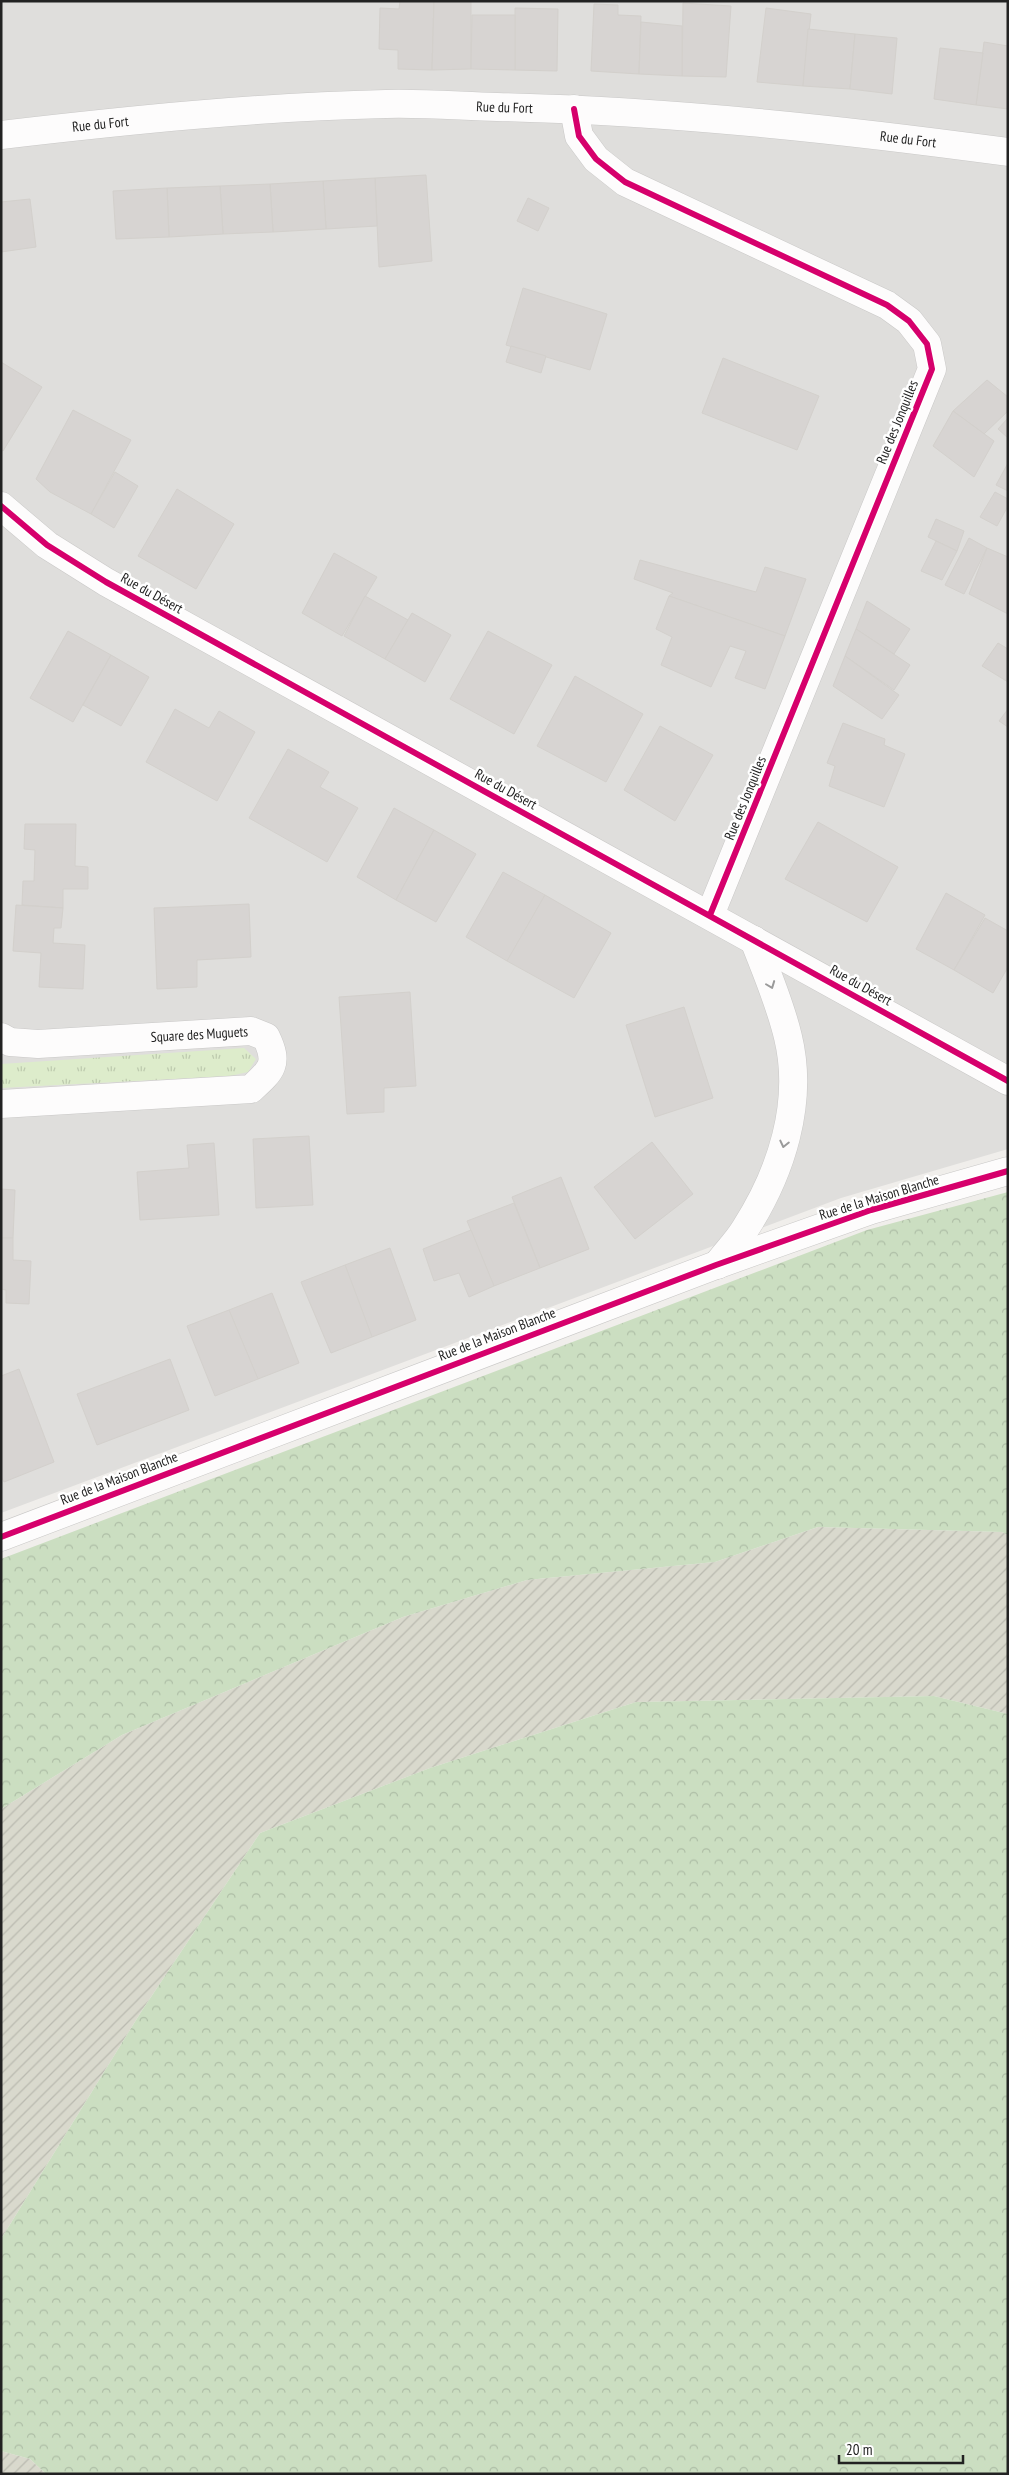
<svg xmlns="http://www.w3.org/2000/svg" width="1009" height="2475" viewBox="0 0 1009 2475" font-family="'PT Sans Narrow',sans-serif">
	<defs>
		<pattern id="construction-furrows" width="10" height="10" patternUnits="userSpaceOnUse" patternTransform="scale(1.25)"><rect width="10" height="10" fill="#d9d9cd"/><path d="M-1 1l2-2M0 10L10 0M9 11l2-2" fill="none" stroke="#babab0"/></pattern>
		<pattern id="grass-tufts" width="24" height="20" patternUnits="userSpaceOnUse" patternTransform="scale(1.25)"><rect width="24" height="20" fill="#ddeccb"/><path d="M3 7l-1-3M5 7V3M7 7l1-3M15 17l-1-3M17 17v-4M19 17l1-3" fill="none" stroke="#bdcaae"/></pattern>
		<pattern id="forest-crowns" width="20" height="18" patternUnits="userSpaceOnUse" patternTransform="scale(1.25)"><rect width="20" height="18" fill="#cbdec1"/><path d="M2 6a3 3 0 1 1 6 0M12 15a3 3 0 1 1 6 0" fill="none" stroke="#aebea6"/></pattern>
	</defs>
	<rect width="100%" height="100%" fill="#f0eeeb"/>
	<polygon fill="#dfdedc" points="1,1 1008,1 1008,1149 841,1198 1,1513"/>
	<g fill="url(#construction-furrows)">
		<polygon points="818,1527 1002,1532 1008,1535 1008,1714 934,1696 636,1702 430,1768 260,1833 141,2012 1,2239 1,1809 122,1735 403,1617 527,1580 715,1562"/>
		<polygon points="1,2451 30,2459 46,2474 1,2474"/>
	</g>
	<polygon fill="url(#grass-tufts)" points="244,1048 256,1059 248,1072 230,1076 1,1088 1,1064"/>
	<g fill="url(#forest-crowns)">
		<polygon points="1008,1192 1008,1535 1002,1532 818,1527 715,1562 527,1580 403,1617 122,1735 1,1809 1,1559 867,1230"/>
		<polygon points="934,1696 1008,1714 1008,2474 46,2474 30,2459 1,2451 1,2239 141,2012 260,1833 430,1768 636,1702"/>
	</g>
	<g fill="#d7d4d2" stroke="#d3d0cc">
		<polygon points="400,1 434,1 432,70 398,69 398,50 379,49 380,8 399,9"/>
		<polygon points="434,1 471,1 471,69 432,70"/>
		<polygon points="683,3 731,6 726,77 682,76"/>
		<polygon points="594,4 618,5 618,15 641,16 639,74 591,71"/>
		<polygon points="515,8 558,9 557,71 515,70"/>
		<polygon points="766,8 811,14 803,86 757,82"/>
		<polygon points="472,15 515,15 515,70 471,69"/>
		<polygon points="641,22 682,26 682,76 639,74"/>
		<polygon points="808,29 855,34 850,89 803,86"/>
		<polygon points="855,34 897,38 892,94 850,89"/>
		<polygon points="984,42 1008,46 1008,109 976,105"/>
		<polygon points="940,48 983,53 976,105 934,99"/>
		<polygon points="426,175 432,261 379,267 375,178"/>
		<polygon points="375,178 377,226 326,229 323,181"/>
		<polygon points="323,181 326,229 273,232 270,184"/>
		<polygon points="270,184 273,232 223,234 220,186"/>
		<polygon points="220,186 223,234 169,237 167,188"/>
		<polygon points="167,188 169,237 116,239 113,191"/>
		<polygon points="528,198 549,208 538,231 517,221"/>
		<polygon points="30,199 36,247 1,252 1,202"/>
		<polygon points="523,288 607,314 590,370 506,345"/>
		<polygon points="511,346 546,356 541,373 506,362"/>
		<polygon points="723,358 819,396 797,450 702,413"/>
		<polygon points="1,362 42,387 3,451 1,450"/>
		<polygon points="987,380 1008,397 1008,411 984,434 953,411"/>
		<polygon points="73,410 131,440 91,514 50,492 36,479"/>
		<polygon points="953,411 994,441 974,477 933,446"/>
		<polygon points="1008,418 1008,438 998,429"/>
		<polygon points="1008,463 1008,491 996,485"/>
		<polygon points="115,472 138,486 114,528 91,514"/>
		<polygon points="177,489 234,524 196,589 138,556"/>
		<polygon points="995,492 1008,499 1008,506 997,526 980,517"/>
		<polygon points="936,519 964,531 957,551 928,537"/>
		<polygon points="969,538 987,548 964,594 945,585"/>
		<polygon points="936,541 957,551 942,580 921,571"/>
		<polygon points="987,548 1008,557 1008,614 969,594"/>
		<polygon points="334,553 377,577 342,636 302,613"/>
		<polygon points="640,560 756,592 765,567 806,579 785,636 669,596 673,593 634,579"/>
		<polygon points="365,596 408,620 385,659 344,636"/>
		<polygon points="669,596 785,636 765,689 735,678 746,651 730,646 711,687 661,665 672,637 656,629"/>
		<polygon points="867,601 910,629 894,654 856,629"/>
		<polygon points="412,613 451,635 425,682 385,659"/>
		<polygon points="856,629 910,665 894,690 845,656"/>
		<polygon points="68,631 111,655 73,722 30,698"/>
		<polygon points="488,631 552,665 514,734 450,699"/>
		<polygon points="998,643 1008,649 1008,682 982,666"/>
		<polygon points="111,655 149,677 121,726 83,705"/>
		<polygon points="845,656 899,695 882,719 833,686"/>
		<polygon points="575,676 643,714 606,782 537,746"/>
		<polygon points="175,709 209,728 219,711 255,732 217,801 146,762"/>
		<polygon points="1008,709 1008,727 999,721"/>
		<polygon points="843,723 885,739 884,745 905,754 884,807 829,786 835,766 827,763"/>
		<polygon points="660,726 713,755 675,821 624,790"/>
		<polygon points="288,749 329,772 320,787 358,808 327,862 249,818"/>
		<polygon points="394,808 434,830 396,900 357,877"/>
		<polygon points="818,822 898,867 867,922 785,879"/>
		<polygon points="25,824 76,824 75,866 88,867 88,889 63,889 63,908 22,905 23,881 34,881 35,850 24,849"/>
		<polygon points="434,830 476,854 436,922 396,900"/>
		<polygon points="503,872 545,895 507,961 466,937"/>
		<polygon points="946,893 985,915 954,970 916,949"/>
		<polygon points="545,895 611,933 574,998 507,961"/>
		<polygon points="249,904 251,957 197,960 197,987 157,989 154,908"/>
		<polygon points="16,905 63,908 61,928 54,928 53,943 85,945 83,989 39,987 41,953 13,951"/>
		<polygon points="985,918 1008,931 1008,967 993,993 954,970"/>
		<polygon points="410,992 416,1086 384,1088 384,1112 347,1114 339,997"/>
		<polygon points="684,1007 713,1098 655,1117 626,1025"/>
		<polygon points="309,1136 313,1205 256,1208 253,1139"/>
		<polygon points="652,1142 693,1194 635,1239 594,1187"/>
		<polygon points="214,1143 219,1215 140,1220 137,1172 189,1168 187,1145"/>
		<polygon points="561,1177 589,1249 540,1268 512,1197"/>
		<polygon points="1,1189 15,1190 13,1238 1,1238"/>
		<polygon points="514,1203 540,1268 494,1286 467,1221"/>
		<polygon points="471,1230 494,1286 469,1297 459,1273 434,1281 423,1249"/>
		<polygon points="1,1238 13,1238 13,1260 31,1261 29,1304 6,1303 6,1290 1,1289"/>
		<polygon points="390,1248 416,1320 372,1337 345,1265"/>
		<polygon points="345,1265 372,1337 331,1353 301,1282"/>
		<polygon points="272,1293 299,1363 258,1379 229,1310"/>
		<polygon points="229,1310 258,1379 215,1396 187,1326"/>
		<polygon points="170,1359 189,1410 97,1445 77,1394"/>
		<polygon points="19,1369 54,1462 4,1482 1,1476 1,1376"/>
	</g>
	<g fill="none" stroke-linecap="round" stroke-linejoin="round">
		<defs>
			<g id="minor">
				<polyline points="574,109 579,136 596,159 625,182 887,305 909,321 927,344 932,369 710,915"/>
				<polyline points="1,506 47,545 106,582 1008,1081"/>
				<path id="s1" d="M1,1037L10,1042L38,1044L251,1031L266,1037C279,1064 272,1070 251,1089L1,1104"/>
				<path d="M717,1265C726,1253 737,1242 745,1229C781,1173 804,1103 788,1037C780,1003 766,971 754,940"/>
				<polyline points="1,1537 716,1265 871,1210 1008,1171"/>
			</g>
			<g id="tertiary">
				<path id="s2" d="M1,135C129,120 257,107 386,104C423,103 460,106 497,107C669,111 838,129 1008,152"/>
			</g>
		</defs>
		<use href="#minor" stroke="#c9c8c7" stroke-width="29"/>
		<use href="#tertiary" stroke="#c9c8c7" stroke-width="29"/>
		<use href="#minor" stroke="#fdfcfc" stroke-width="28"/>
		<use href="#tertiary" stroke="#fdfcfc" stroke-width="28"/>
		<defs>
			<g id="cycleway">
				<polyline points="574,109 579,136 596,159 625,182 887,305 909,321 927,344 932,369 710,915"/>
				<polyline points="1,506 47,545 106,582 1008,1081"/>
				<polyline points="1,1537 716,1265 871,1210 1008,1171"/>
			</g>
		</defs>
		<use href="#cycleway" stroke="#fff" stroke-width="9"/>
		<use href="#cycleway" stroke="#d6006c" stroke-width="6"/>
	</g>
	<defs><path id="oneway-chevron" d="M-2-3.5L2.5 0L-2 3.5" fill="none" stroke-width="1.6" stroke-linecap="round" stroke-linejoin="round" transform="scale(1.25)"/></defs>
	<g stroke="#9a9a9a">
		<use href="#oneway-chevron" transform="translate(771 985) rotate(69)"/>
		<use href="#oneway-chevron" transform="translate(784 1144) rotate(103)"/>
	</g>
	<g text-anchor="middle" stroke-width="5" stroke-linejoin="round" paint-order="stroke">
		<g font-size="14" fill="#222" stroke="#fff">
			<text dy="5" stroke="none"><textPath href="#s2" startOffset="505">Rue du Fort</textPath></text>
			<text dy="5" stroke="none"><textPath href="#s2" startOffset="100">Rue du Fort</textPath></text>
			<text dy="5" stroke="none"><textPath href="#s2" startOffset="910">Rue du Fort</textPath></text>
			<text transform="translate(897 422) rotate(-68)" y="5">Rue des Jonquilles</text>
			<text transform="translate(152 593) rotate(29)" y="5">Rue du Désert</text>
			<text transform="translate(506 789) rotate(29)" y="5">Rue du Désert</text>
			<text transform="translate(745 798) rotate(-68)" y="5">Rue des Jonquilles</text>
			<text transform="translate(861 985) rotate(29)" y="5">Rue du Désert</text>
			<text dy="5" stroke="none"><textPath href="#s1" startOffset="200">Square des Muguets</textPath></text>
			<text transform="translate(879 1197) rotate(-17)" y="5">Rue de la Maison Blanche</text>
			<text transform="translate(497 1334) rotate(-21)" y="5">Rue de la Maison Blanche</text>
			<text transform="translate(119 1478) rotate(-21)" y="5">Rue de la Maison Blanche</text>
		</g>
	</g>
	<rect width="1009" height="2475" fill="none" stroke="#222222" stroke-width="5"/>
	<path d="M839 2455v8h124v-8" fill="none" stroke="#222222" stroke-width="2.5"/>
	<text x="846" y="2455" font-size="15" fill="#222222" stroke="#ffffff" stroke-width="4" paint-order="stroke">20 m</text>
</svg>
